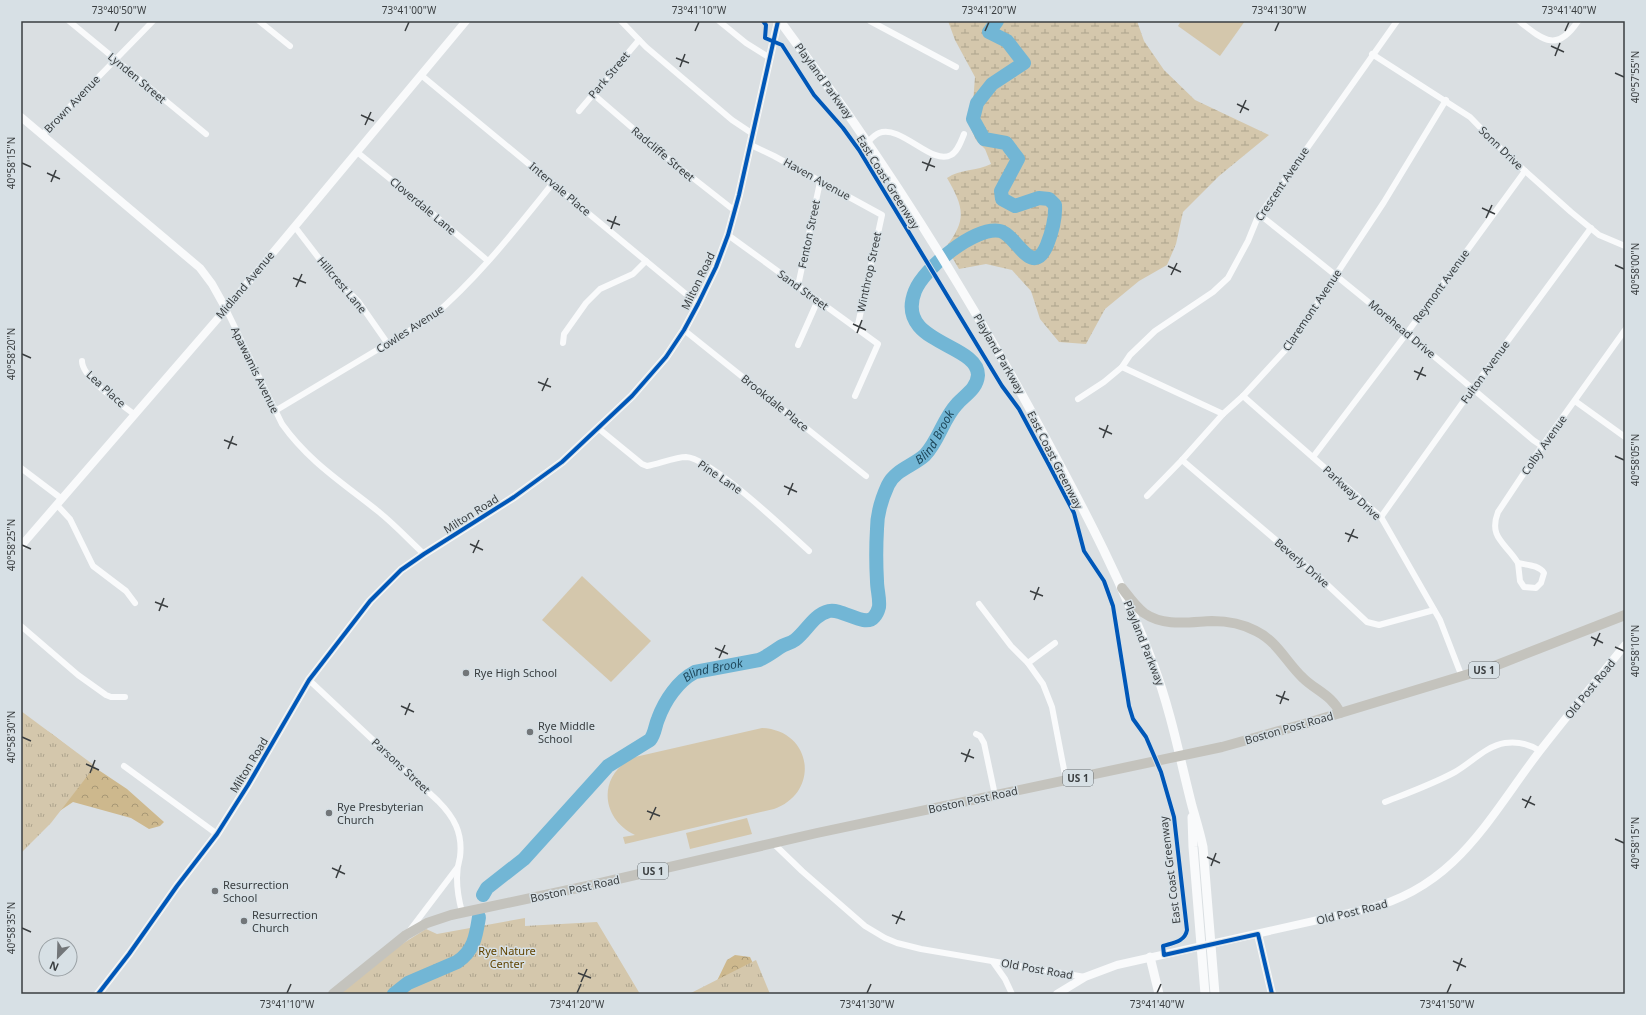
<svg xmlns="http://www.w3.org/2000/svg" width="1646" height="1015" viewBox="0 0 1646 1015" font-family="'Noto Sans',sans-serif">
	<defs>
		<pattern id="forest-crowns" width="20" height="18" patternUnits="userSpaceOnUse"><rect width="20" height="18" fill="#cdb88d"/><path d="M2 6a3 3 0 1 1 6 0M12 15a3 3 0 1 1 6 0" fill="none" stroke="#a79775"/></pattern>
		<pattern id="wetland-marsh" width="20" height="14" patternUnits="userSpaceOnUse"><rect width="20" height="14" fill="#d4c7ac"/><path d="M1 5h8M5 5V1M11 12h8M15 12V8" fill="none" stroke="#ada38d"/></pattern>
		<pattern id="park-tufts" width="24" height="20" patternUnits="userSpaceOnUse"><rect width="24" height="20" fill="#d4c7ac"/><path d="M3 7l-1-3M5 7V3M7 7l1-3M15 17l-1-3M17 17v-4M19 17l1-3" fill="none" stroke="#ada38d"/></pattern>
	</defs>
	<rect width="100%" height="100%" fill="#dadfe2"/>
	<g fill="url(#forest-crowns)">
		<polygon points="22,715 52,734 94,767 127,789 164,822 160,826 149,829 131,818 73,802 58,812"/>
		<polygon points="735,955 750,957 767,994 705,994 714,987 727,960"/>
	</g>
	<path fill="url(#wetland-marsh)" d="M948,21H1137L1144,41L1164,70L1195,100L1269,135L1219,176L1183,212L1176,244L1167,265L1139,281L1105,309L1086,344L1059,342L1040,319L1031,291L1012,270L986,264L959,269L946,247C968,219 963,206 947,178C960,169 977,171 991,164L985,149L976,140L971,129L975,77L955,40Z"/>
	<g fill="url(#park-tufts)">
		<polygon points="21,711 95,766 51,823 21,853"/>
		<polygon points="525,918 525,926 597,922 640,994 340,994 399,946 426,929 437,934"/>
		<polygon points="756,960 770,994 689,994"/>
	</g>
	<g fill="#d4c7ac">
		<polygon points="1181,21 1245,21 1220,56 1178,26"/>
		<polygon points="582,576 651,641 611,682 542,620"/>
		<path d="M762,728C812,730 821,792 774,809L625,844L623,837L635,835C599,818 598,773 635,757Z"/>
		<polygon points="747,818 752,834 690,849 686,833"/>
	</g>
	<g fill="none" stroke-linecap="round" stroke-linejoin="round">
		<g stroke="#72b6d5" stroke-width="14">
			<path id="s1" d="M483,895L487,888L524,859L608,766L650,740C655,734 655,726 658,719C665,700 678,681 695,672L759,660C768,656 774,651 782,646C786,644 791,643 795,640C807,631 813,615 829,611C842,608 865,628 874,617C877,614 878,611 879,607C880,598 877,590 877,581C876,564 876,546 877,529C877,515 882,498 888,485C895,470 913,466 925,455C939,440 943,419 957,404C965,395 977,389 978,375C978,343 894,344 915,291C924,268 975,226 1000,231C1016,234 1032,280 1047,245C1052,232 1056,219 1055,205L1049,199L1039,198L1015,206L1002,199L1001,191L1018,159L1006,143L984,139L973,119L977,103L992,84L1024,63L1007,41L989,32L997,21"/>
			<path d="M394,994L408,983L457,962C474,951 476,936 479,917"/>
		</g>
		<g stroke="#f9fafb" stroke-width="6">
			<polyline points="69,21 206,134"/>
			<polyline points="259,21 290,46"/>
			<polyline points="621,21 646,47 732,120 753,134"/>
			<polyline points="719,21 746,43 770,58"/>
			<polyline points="870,21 956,67"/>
			<path d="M1519,21C1543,40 1557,53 1578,21"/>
			<polyline points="1372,54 1470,117 1506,154 1571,212 1599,235 1625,246"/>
			<polyline points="421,75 698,304"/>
			<polyline points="593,94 665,156 735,211"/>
			<polyline points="579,111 639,40"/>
			<polyline points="42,135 153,21"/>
			<path d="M867,143C871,139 874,135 879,133C901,124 932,166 951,155C958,151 961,141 964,134"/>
			<polyline points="751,145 774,156 882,215 857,329"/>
			<polyline points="357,152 432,213 488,261"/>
			<path d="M1260,215C1353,288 1443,363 1533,440L1542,446"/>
			<polyline points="295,227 331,274 358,301 388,344"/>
			<polyline points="728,235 878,344 855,396"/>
			<polyline points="798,286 820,182"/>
			<path d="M226,309L282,424C309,462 343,483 379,512C395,525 409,540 424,554"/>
			<polyline points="684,330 866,476"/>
			<polyline points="563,343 564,334 586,303 600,289 633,274 646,261"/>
			<polyline points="798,345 818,300"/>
			<path d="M82,361C82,378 121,404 135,415"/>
			<polyline points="1122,367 1223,414"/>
			<polyline points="1243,396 1381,517 1440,620 1462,677"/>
			<polyline points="1078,399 1104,382 1122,367 1130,355 1155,331 1213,292 1228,278 1248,241 1257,219 1397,21"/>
			<polyline points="1575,401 1625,437"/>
			<path d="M275,411L432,317C478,278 515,230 553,183"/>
			<path d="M598,428L642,464L647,466C658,464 676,457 686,457C711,458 788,532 809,551"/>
			<polyline points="1313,457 1407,333 1525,171"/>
			<polyline points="1182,460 1318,576 1367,622 1379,625 1434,610"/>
			<polyline points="21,468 62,499"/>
			<polyline points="1147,496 1182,460 1223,414 1243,396 1289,346 1384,202 1446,100"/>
			<polyline points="57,505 70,519 93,566 126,591 135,603"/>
			<polyline points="1381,517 1473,388 1591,228"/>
			<path d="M1518,563C1506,543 1488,538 1498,512L1542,446L1625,330"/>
			<path d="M1518,563C1527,565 1539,565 1544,573L1541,583L1536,588L1524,587L1520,581Z"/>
			<polyline points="979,604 1011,646 1028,663 1043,684 1052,707 1066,780"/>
			<polyline points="21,626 78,675 106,695 111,697 125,697"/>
			<polyline points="1028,663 1055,643"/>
			<path d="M309,680L438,801C454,817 463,833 460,857C458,864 457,871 457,878C457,890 459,901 462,912"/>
			<polyline points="976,734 980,736 984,743 995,795"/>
			<polyline points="124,766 217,834"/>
			<path d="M1385,802C1408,793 1433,784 1455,772C1471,763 1486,746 1505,743C1518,741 1529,744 1540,751"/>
			<polyline points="774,844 802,871 865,926 885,938 897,943 921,949 1085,977"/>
			<polyline points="410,930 457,868"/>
			<polyline points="993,962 1005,979 1012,994"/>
		</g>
		<g stroke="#f9fafb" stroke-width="8">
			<polyline points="21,117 200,268 212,284 226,309"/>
			<polyline points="21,546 226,309 466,21"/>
			<polyline points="1258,934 1272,994"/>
			<polyline points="98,994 129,954 177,886 217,834 248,785 309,680 370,601 401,570 424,554 514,497 562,462 632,396 666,357 684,330 698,304 716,267 728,235 739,195 778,21"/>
			<path d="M1057,994L1085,977L1117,965L1367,909C1456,887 1488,819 1539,752C1567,716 1596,681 1625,645"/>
		</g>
		<g stroke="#f9fafb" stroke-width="9">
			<path d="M780,21C804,54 828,86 852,120C922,221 987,328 1045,437C1085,511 1124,586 1154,666C1171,712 1180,759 1192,806C1196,820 1200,833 1203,847L1215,994"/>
			<polyline points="1192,817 1193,847 1205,994"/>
			<polyline points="1150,957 1159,994"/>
		</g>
		<g stroke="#c4c3bd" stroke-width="10">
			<path d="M1122,588C1129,597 1135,606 1144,613C1164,627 1189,622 1212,621C1227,621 1243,624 1256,631C1278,642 1286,662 1303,678C1315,690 1333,696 1340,713"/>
			<polyline points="333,994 406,935 427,923 451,915 592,885 817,833 1222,747 1304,724 1492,667 1625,615"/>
		</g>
		<defs>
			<g id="cycleway">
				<path d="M763,21L766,25L765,38L782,45L814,95L843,128L859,150L1002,386L1019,409L1049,465L1074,513L1084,551L1104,581L1113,606L1129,706L1133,719L1146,737L1161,772L1174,817L1187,930C1185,942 1172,943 1163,946L1164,955L1258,934L1272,994"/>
				<polyline points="98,994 129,954 177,886 217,834 248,785 309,680 370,601 401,570 424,554 514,497 562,462 632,396 666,357 684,330 698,304 716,267 728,235 739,195 778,21"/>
			</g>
		</defs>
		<use href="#cycleway" stroke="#d7e0e5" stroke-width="6"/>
		<use href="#cycleway" stroke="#0057b8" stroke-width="4"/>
	</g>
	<path fill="none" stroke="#3a3e40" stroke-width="1.5" d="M115,31L119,22M405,31L409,22M695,31L699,22M985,31L989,22M1275,31L1279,22M1565,31L1569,22M1551,46L1564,52M1555,56L1560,43M676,58L689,63M680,67L685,54M1615,73L1624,77M1237,104L1249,110M1240,113L1246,100M361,115L374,121M365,125L371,112M922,162L935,167M22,163L31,167M926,171L931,158M47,173L60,179M51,182L56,170M1482,208L1495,214M1486,218L1492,205M607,220L620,225M611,229L616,216M1615,265L1624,269M1168,266L1181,272M1171,275L1177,263M293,278L306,283M296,287L302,274M853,324L866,330M857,333L862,320M22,354L31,358M1414,371L1426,376M1417,380L1423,367M538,382L551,387M542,391L548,378M1099,428L1112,434M1103,438L1108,425M224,440L237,445M228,449L233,436M1615,456L1624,460M784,486L797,492M788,495L793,483M1345,533L1358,538M1348,542L1354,529M470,544L483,550M22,545L31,549M473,553L479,540M1030,591L1043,596M1034,600L1039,587M155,602L168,607M159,611L164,598M1591,637L1603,643M1594,646L1600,633M1615,647L1624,651M715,648L728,654M719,658L725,645M1276,695L1289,700M1280,704L1285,691M401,706L414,712M405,715L410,703M22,737L31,741M961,753L974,758M965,762L970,749M86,764L99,770M90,773L95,760M1522,799L1535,805M1525,808L1531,796M647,811L660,816M650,820L656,807M1615,839L1624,843M1207,857L1220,863M1211,866L1216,853M332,868L345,874M336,878L341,865M892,915L905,920M896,924L902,911M22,928L31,932M1453,961L1466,967M1457,971L1462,958M578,973L591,978M581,982L587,969M287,993L291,984M577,993L581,984M867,993L871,984M1157,993L1161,984M1447,993L1451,984"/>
	<g fill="#727679" stroke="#d7e0e5" stroke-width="1.5">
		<circle cx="466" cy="673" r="4"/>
		<circle cx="530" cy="732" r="4"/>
		<circle cx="329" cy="813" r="4"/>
		<circle cx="215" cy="891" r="4"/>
		<circle cx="244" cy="921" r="4"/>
	</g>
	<g text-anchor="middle" stroke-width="3" stroke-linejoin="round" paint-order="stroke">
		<g fill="#d7e0e5" stroke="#696f72" stroke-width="1">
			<rect x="1469" y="662" width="30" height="16" rx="3"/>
			<rect x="1063" y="770" width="30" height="16" rx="3"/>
			<rect x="638" y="863" width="30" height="16" rx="3"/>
		</g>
		<g font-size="10" font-weight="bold" fill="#3a3e40">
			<text x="1484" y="674">US 1</text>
			<text x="1078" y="782">US 1</text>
			<text x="653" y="875">US 1</text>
		</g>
		<g font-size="11" fill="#3a3e40" stroke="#d7e0e5">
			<text transform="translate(609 75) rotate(-50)" y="4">Park Street</text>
			<text transform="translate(137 78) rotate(40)" y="4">Lynden Street</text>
			<text transform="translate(824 81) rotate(54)" y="4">Playland Parkway</text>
			<text transform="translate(72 104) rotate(-46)" y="4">Brown Avenue</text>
			<text transform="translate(1501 148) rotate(44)" y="4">Sonn Drive</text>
			<text transform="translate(663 154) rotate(40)" y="4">Radcliffe Street</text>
			<text transform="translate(817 179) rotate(29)" y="4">Haven Avenue</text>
			<text transform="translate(888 182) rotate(58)" y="4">East Coast Greenway</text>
			<text transform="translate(1282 184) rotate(-56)" y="4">Crescent Avenue</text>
			<text transform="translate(560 189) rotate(40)" y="4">Intervale Place</text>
			<text transform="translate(423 206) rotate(40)" y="4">Cloverdale Lane</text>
			<text transform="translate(809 234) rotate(-78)" y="4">Fenton Street</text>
			<text transform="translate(869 272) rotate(-78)" y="4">Winthrop Street</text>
			<text transform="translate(698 281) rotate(-64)" y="4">Milton Road</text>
			<text transform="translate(245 285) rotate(-50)" y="4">Midland Avenue</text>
			<text transform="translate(342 285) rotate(50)" y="4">Hillcrest Lane</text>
			<text transform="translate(1441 286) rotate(-54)" y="4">Reymont Avenue</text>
			<text transform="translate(803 290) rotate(36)" y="4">Sand Street</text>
			<text transform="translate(1312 310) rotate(-56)" y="4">Claremont Avenue</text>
			<text transform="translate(410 329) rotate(-33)" y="4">Cowles Avenue</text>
			<text transform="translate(1402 329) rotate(40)" y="4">Morehead Drive</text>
			<text transform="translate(999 354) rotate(60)" y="4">Playland Parkway</text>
			<text transform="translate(255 370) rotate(64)" y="4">Apawamis Avenue</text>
			<text transform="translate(1485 372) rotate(-54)" y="4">Fulton Avenue</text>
			<text transform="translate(106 389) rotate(42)" y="4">Lea Place</text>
			<text transform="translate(775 403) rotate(39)" y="4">Brookdale Place</text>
			<text transform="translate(1544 445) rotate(-55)" y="4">Colby Avenue</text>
			<text transform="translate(1055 460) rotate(63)" y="4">East Coast Greenway</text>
			<text transform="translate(720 477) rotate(34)" y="4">Pine Lane</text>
			<text transform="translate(1352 493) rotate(43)" y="4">Parkway Drive</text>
			<text transform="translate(471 514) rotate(-32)" y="4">Milton Road</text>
			<text transform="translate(1302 563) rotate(41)" y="4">Beverly Drive</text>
			<text transform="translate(1144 643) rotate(68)" y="4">Playland Parkway</text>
			<text transform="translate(1590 689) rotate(-51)" y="4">Old Post Road</text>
			<text transform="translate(1289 728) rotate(-16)" y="4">Boston Post Road</text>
			<text transform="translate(249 765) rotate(-59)" y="4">Milton Road</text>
			<text transform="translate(401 766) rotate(43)" y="4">Parsons Street</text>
			<text transform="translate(973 800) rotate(-12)" y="4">Boston Post Road</text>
			<text transform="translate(1170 870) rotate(-97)" y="4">East Coast Greenway</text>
			<text transform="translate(575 889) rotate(-12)" y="4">Boston Post Road</text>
			<text transform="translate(1352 912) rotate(-14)" y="4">Old Post Road</text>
			<text transform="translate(1037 969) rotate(10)" y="4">Old Post Road</text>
		</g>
		<g font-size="11" fill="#3a3e40" stroke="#d7e0e5" text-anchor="start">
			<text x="474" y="677">Rye High School</text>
			<text x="538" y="730">Rye Middle<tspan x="538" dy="13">School</tspan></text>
			<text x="337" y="811">Rye Presbyterian<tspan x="337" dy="13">Church</tspan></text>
			<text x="223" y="889">Resurrection<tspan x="223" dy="13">School</tspan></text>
			<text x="252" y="919">Resurrection<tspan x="252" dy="13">Church</tspan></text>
		</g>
		<g font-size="11" fill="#614401" stroke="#d7e0e5">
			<text x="507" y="955">Rye Nature<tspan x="507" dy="13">Center</tspan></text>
		</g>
		<g font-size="12" font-style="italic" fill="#1f485b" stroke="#d7e0e5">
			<text dy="4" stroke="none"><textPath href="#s1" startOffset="716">Blind Brook</textPath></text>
			<text dy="4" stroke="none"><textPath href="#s1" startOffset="331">Blind Brook</textPath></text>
		</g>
	</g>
	<rect width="1646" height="1015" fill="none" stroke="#d7e0e5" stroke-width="44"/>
	<g transform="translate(58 957) rotate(203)"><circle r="19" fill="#d7e0e5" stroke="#989fa3"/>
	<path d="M0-3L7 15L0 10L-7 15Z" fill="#727679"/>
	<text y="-6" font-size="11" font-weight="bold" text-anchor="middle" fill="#3a3e40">N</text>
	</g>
	<rect x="22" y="22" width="1602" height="971" fill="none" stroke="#3a3e40" stroke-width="1.5"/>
	<g font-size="10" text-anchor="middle" fill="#3a3e40">
		<text x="119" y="14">73°40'50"W</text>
		<text x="409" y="14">73°41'00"W</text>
		<text x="699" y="14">73°41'10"W</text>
		<text x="989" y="14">73°41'20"W</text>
		<text x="1279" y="14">73°41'30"W</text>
		<text x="1569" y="14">73°41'40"W</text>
		<text transform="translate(1635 77) rotate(-90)" y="4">40°57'55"N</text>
		<text transform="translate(11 163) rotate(-90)" y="4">40°58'15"N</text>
		<text transform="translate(1635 269) rotate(-90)" y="4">40°58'00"N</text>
		<text transform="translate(11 354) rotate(-90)" y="4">40°58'20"N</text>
		<text transform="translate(1635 460) rotate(-90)" y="4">40°58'05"N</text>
		<text transform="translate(11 545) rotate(-90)" y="4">40°58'25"N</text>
		<text transform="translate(1635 651) rotate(-90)" y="4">40°58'10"N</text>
		<text transform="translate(11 737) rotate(-90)" y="4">40°58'30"N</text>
		<text transform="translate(1635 843) rotate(-90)" y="4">40°58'15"N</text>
		<text transform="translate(11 928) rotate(-90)" y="4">40°58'35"N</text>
		<text x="287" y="1008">73°41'10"W</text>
		<text x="577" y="1008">73°41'20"W</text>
		<text x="867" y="1008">73°41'30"W</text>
		<text x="1157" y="1008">73°41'40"W</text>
		<text x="1447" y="1008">73°41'50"W</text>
	</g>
</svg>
